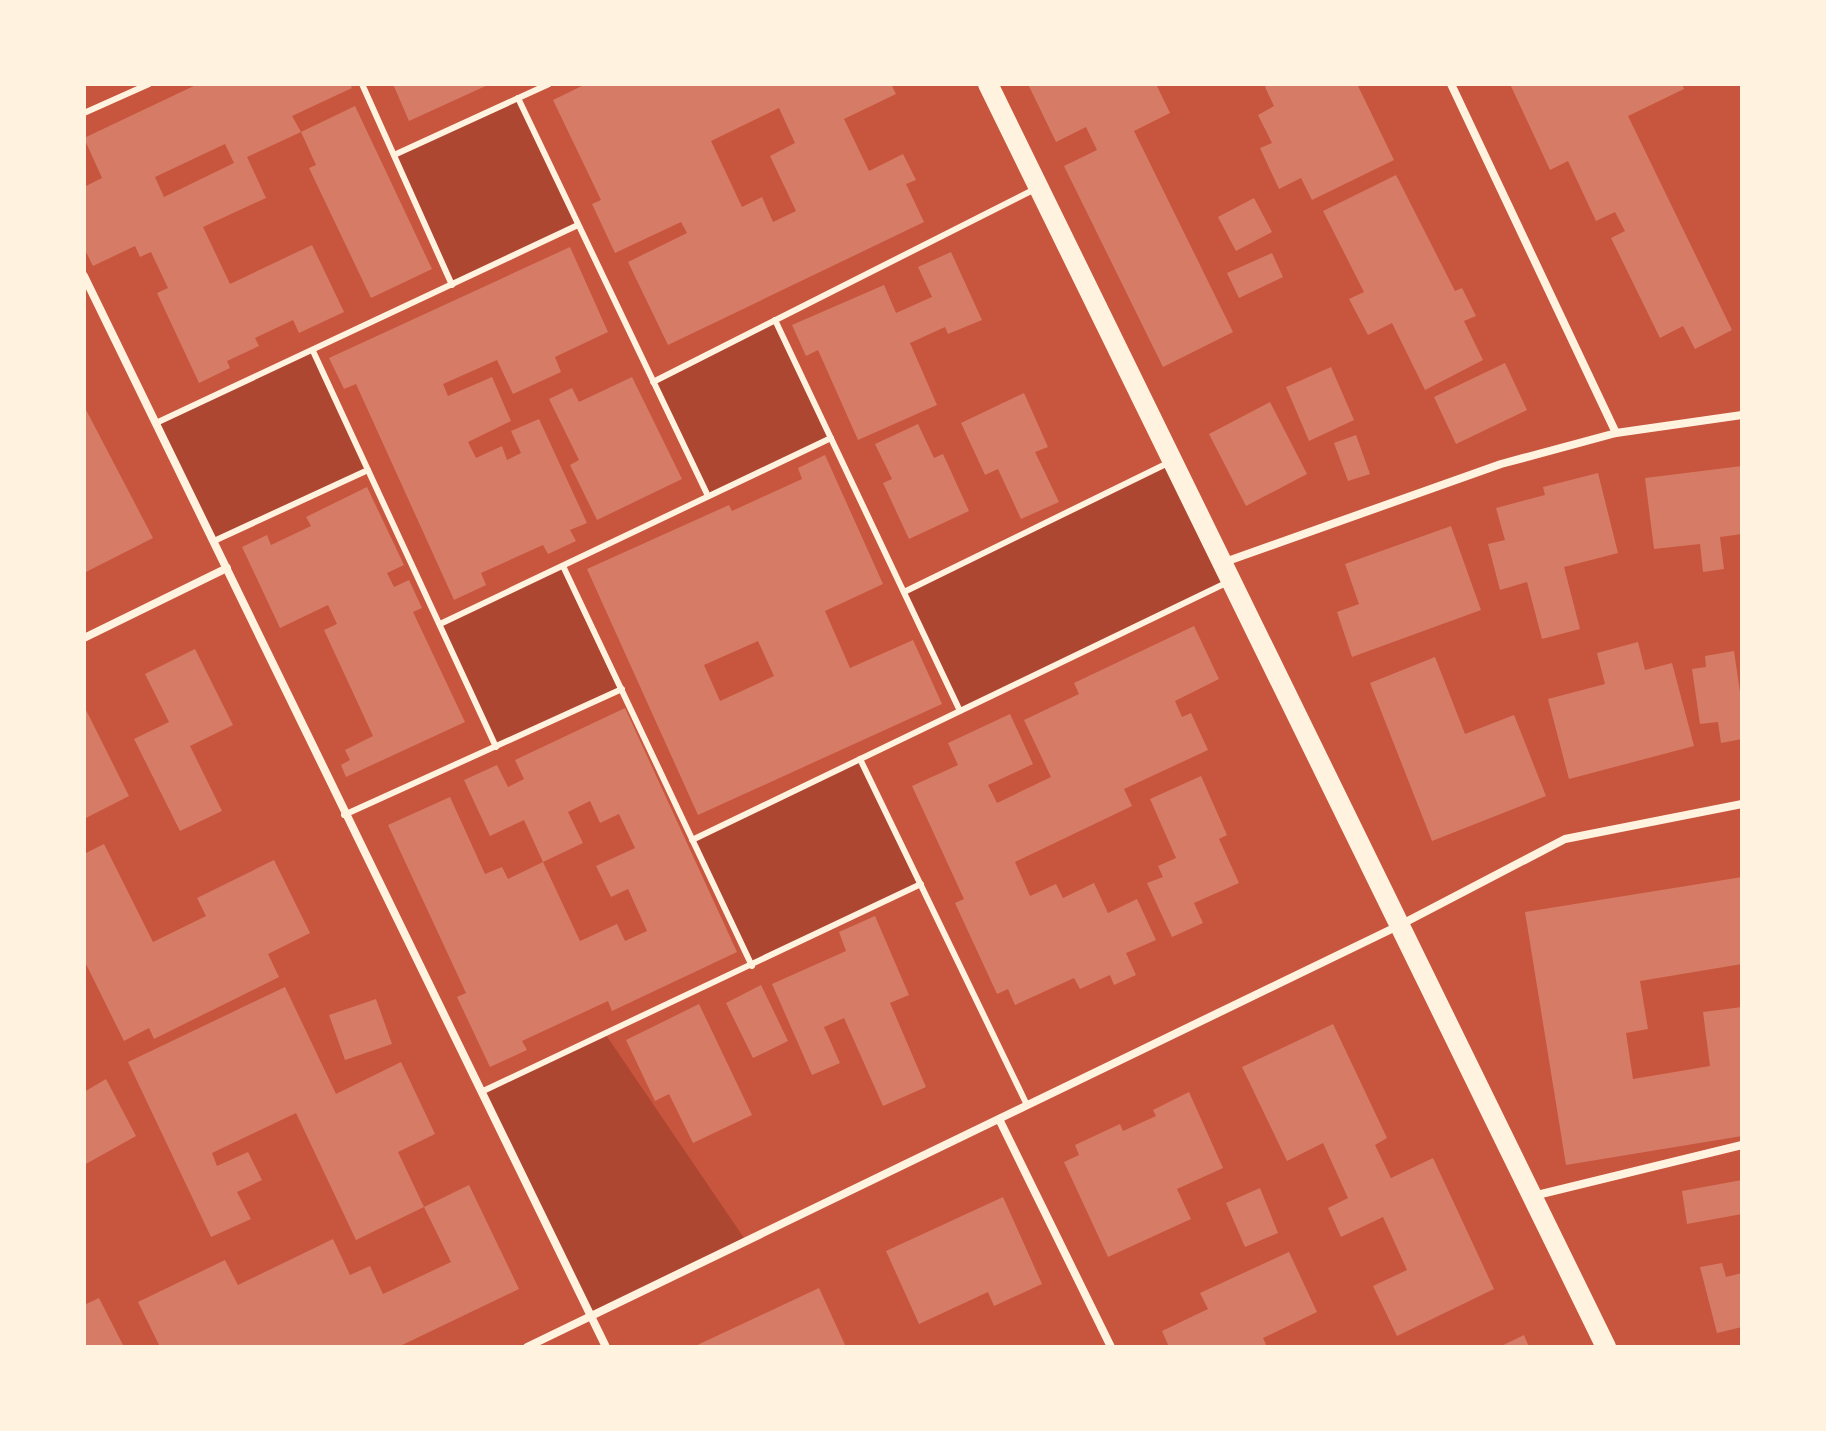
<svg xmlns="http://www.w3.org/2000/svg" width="1826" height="1431" viewBox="0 0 1826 1431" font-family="'Exo 2',sans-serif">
	<rect width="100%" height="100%" fill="#c8553d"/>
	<g fill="#ae4732">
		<polygon points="518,98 578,225 452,285 394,155"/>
		<polygon points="775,320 831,438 708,496 653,382"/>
		<polygon points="313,351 368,470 214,541 156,423"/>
		<polygon points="1172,461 1231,580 960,711 904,592"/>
		<polygon points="563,566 622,689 496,747 440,624"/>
		<polygon points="860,759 921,884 752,966 694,841"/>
		<polygon points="606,1035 746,1241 591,1316 481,1092"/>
	</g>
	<g fill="#d67c66" fill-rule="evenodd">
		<path d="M198,84H350L352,88L292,116L301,132L247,157L266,198L203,227L230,284L312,245L344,312L299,333L293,320L255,338L259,346L227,361L230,368L199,383L157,293L168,288L151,252L140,257L135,246L93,266L84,248V187L102,178L84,138ZM225,144L234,163L164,197L155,177Z"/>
		<polygon points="393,84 490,84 409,121"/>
		<path d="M586,84H891L896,94L844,119L869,171L903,154L916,180L906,184L924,222L668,345L628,262L687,233L681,222L615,253L592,204L601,200L553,100ZM779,108L795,143L770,156L796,211L773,222L762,197L742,207L711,141Z"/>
		<polygon points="1028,84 1156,84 1170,113 1134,131 1233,332 1163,367 1064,166 1097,150 1086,127 1056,142"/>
		<polygon points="1270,84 1357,84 1394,160 1312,200 1301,178 1279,189 1260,148 1272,143 1258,115 1274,106 1265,87"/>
		<polygon points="1510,84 1682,84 1684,89 1628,116 1732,330 1695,349 1683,326 1660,338 1611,238 1625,231 1615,212 1596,221 1568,161 1550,170"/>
		<polygon points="355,106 432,269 371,298 309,168 316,165 301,132"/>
		<polygon points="1396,175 1455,291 1462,288 1476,316 1464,321 1483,360 1425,390 1392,323 1368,335 1349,299 1364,292 1323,211"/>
		<polygon points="1254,198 1272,232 1236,251 1218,217"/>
		<polygon points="570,247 608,332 555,357 561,372 513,394 497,360 443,384 448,396 492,377 511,421 468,442 476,458 502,446 507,460 521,453 511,431 539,419 587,523 570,530 576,541 548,554 543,545 481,573 486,585 454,600 356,384 344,389 329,358"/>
		<polygon points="951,252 982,320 948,334 945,327 910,343 937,405 858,440 818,350 806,356 792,325 884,285 896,313 932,297 918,267"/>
		<polygon points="1272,253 1283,277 1239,298 1227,273"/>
		<polygon points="1505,363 1527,410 1456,444 1434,397"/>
		<polygon points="1331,367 1354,420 1309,441 1286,387"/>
		<polygon points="632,377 682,479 597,520 570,465 579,460 549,399 572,388 579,402"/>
		<polygon points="1024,393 1048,447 1035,452 1059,502 1021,519 998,469 985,475 961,423"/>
		<polygon points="1270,402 1307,474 1246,506 1209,434"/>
		<polygon points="84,406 153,538 84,573"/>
		<polygon points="918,424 934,458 943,454 969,511 909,539 883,483 892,479 875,444"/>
		<polygon points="1356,435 1370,474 1348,481 1334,443"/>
		<path d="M825,455L883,584L825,611L850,668L913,640L942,704L698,815L587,569L729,505L732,511L802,479L798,468ZM758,641L774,676L720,701L704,665Z"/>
		<polygon points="1742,466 1742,534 1720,537 1724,569 1703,572 1700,544 1654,549 1645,478"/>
		<polygon points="1598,473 1618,553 1564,567 1580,629 1542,639 1527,582 1500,590 1488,544 1505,540 1496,508 1545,495 1543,487"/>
		<polygon points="367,487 404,565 387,573 394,587 409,580 422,608 413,612 465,722 346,777 341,765 350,760 345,750 373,736 324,630 337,624 328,605 280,628 242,547 267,535 271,545 311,526 306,517"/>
		<polygon points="1451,526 1481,610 1352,657 1337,612 1359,604 1345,564"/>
		<polygon points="1194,626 1219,679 1175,701 1182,717 1191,713 1208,750 1124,789 1132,806 1015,862 1030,896 1056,884 1063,898 1094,883 1108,913 1137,899 1156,940 1126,953 1136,975 1114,985 1110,975 1080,989 1074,978 1015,1005 1008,989 997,994 955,903 964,899 912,786 958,765 948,743 1010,714 1033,764 988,785 997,803 1051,777 1024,720 1079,694 1074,683"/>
		<polygon points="1638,642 1645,670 1672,663 1694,746 1569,779 1548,699 1605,684 1597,653"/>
		<polygon points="195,649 233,725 190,746 222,811 180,831 134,739 169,722 145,674"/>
		<polygon points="1734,651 1742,706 1742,739 1721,743 1718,722 1700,724 1692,669 1706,667 1705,656"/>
		<polygon points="1435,657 1465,734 1514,715 1546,796 1432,841 1370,683"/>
		<polygon points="84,706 129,796 84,819"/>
		<polygon points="625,708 737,952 612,1011 608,1001 522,1041 527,1050 490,1067 457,997 466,993 388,825 450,797 485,874 502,867 508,879 543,862 580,941 617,924 625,941 647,931 628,889 611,897 596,866 635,848 619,814 600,823 590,801 568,812 583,843 543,862 524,820 490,836 464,780 497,765 508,787 524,779 515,760"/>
		<polygon points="1201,776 1227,835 1219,839 1239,883 1194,903 1203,923 1172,937 1147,883 1163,877 1158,866 1176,858 1150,799"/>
		<polygon points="104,844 153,942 206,916 197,898 274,860 310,933 268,954 279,977 154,1039 149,1028 124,1041 84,960 84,854"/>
		<polygon points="1742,877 1742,964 1640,981 1648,1029 1626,1033 1633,1079 1710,1066 1703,1012 1742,1007 1742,1136 1566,1165 1525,912"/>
		<polygon points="875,916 909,995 890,1003 926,1087 883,1106 844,1018 824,1027 840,1063 812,1075 772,984 846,951 839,932"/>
		<polygon points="761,985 788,1041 753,1058 726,1003"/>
		<polygon points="285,987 336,1094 401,1062 435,1134 398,1152 424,1207 356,1240 296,1113 212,1153 217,1166 248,1152 262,1180 237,1192 251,1219 211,1237 128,1062"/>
		<polygon points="376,999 392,1044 345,1060 329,1015"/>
		<polygon points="699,1004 752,1115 693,1143 669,1094 655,1101 626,1040"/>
		<polygon points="1333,1024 1387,1138 1375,1145 1391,1178 1433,1158 1494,1289 1397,1336 1373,1286 1407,1270 1383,1217 1341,1237 1328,1208 1348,1198 1323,1143 1287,1161 1242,1067"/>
		<polygon points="106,1079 136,1136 84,1165 84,1092"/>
		<polygon points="1189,1092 1223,1168 1177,1189 1191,1219 1108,1257 1064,1162 1079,1155 1075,1145 1120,1124 1123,1131 1156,1116 1153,1110"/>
		<polygon points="1742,1180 1742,1214 1687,1224 1682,1191"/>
		<polygon points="469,1185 519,1289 398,1347 160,1347 138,1302 225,1260 238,1285 333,1239 350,1275 370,1266 383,1294 451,1262 424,1207"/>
		<polygon points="1260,1188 1278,1233 1245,1247 1226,1203"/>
		<polygon points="1003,1197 1042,1284 994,1306 988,1292 919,1324 886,1251"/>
		<polygon points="1289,1252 1317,1312 1263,1338 1267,1347 1169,1347 1162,1331 1208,1309 1200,1293"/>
		<polygon points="1722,1263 1726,1277 1742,1273 1742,1327 1717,1333 1700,1267"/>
		<polygon points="819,1288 846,1347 693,1347"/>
		<polygon points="99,1298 124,1347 84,1347 84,1305"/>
		<polygon points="1524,1335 1529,1347 1499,1347"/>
	</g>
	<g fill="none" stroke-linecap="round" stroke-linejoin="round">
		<g stroke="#fff3e0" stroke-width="6">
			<polyline points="362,84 452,285"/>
			<polyline points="518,98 708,496"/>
			<polyline points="84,113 149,84"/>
			<polyline points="394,155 549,84"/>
			<polyline points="775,320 960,711"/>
			<polyline points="313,351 496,747"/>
			<polyline points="653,382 1035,189"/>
			<polyline points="156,423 578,225"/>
			<polyline points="214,541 368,470"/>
			<polyline points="563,566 752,966"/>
			<polyline points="904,592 1170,462"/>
			<polyline points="440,624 831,438"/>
			<polyline points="860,759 1027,1105"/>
			<polyline points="344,815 622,689"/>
			<polyline points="692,840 1226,583"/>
			<polyline points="481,1092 921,884"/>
		</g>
		<g stroke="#fff3e0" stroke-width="8">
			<polyline points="1451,84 1616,433"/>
			<polyline points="84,276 606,1347"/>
			<polyline points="1222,563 1501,464 1616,433 1742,415"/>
			<polyline points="84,638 227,568"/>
			<polyline points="999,1119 1111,1347"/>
			<polyline points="1533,1196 1742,1145"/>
			<polyline points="527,1347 1400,925 1565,839 1742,804"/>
		</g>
		<polyline stroke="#fff3e0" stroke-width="20" points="988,84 1606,1347"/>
	</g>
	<rect width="1826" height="1431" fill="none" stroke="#fff3e0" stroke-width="172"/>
</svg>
